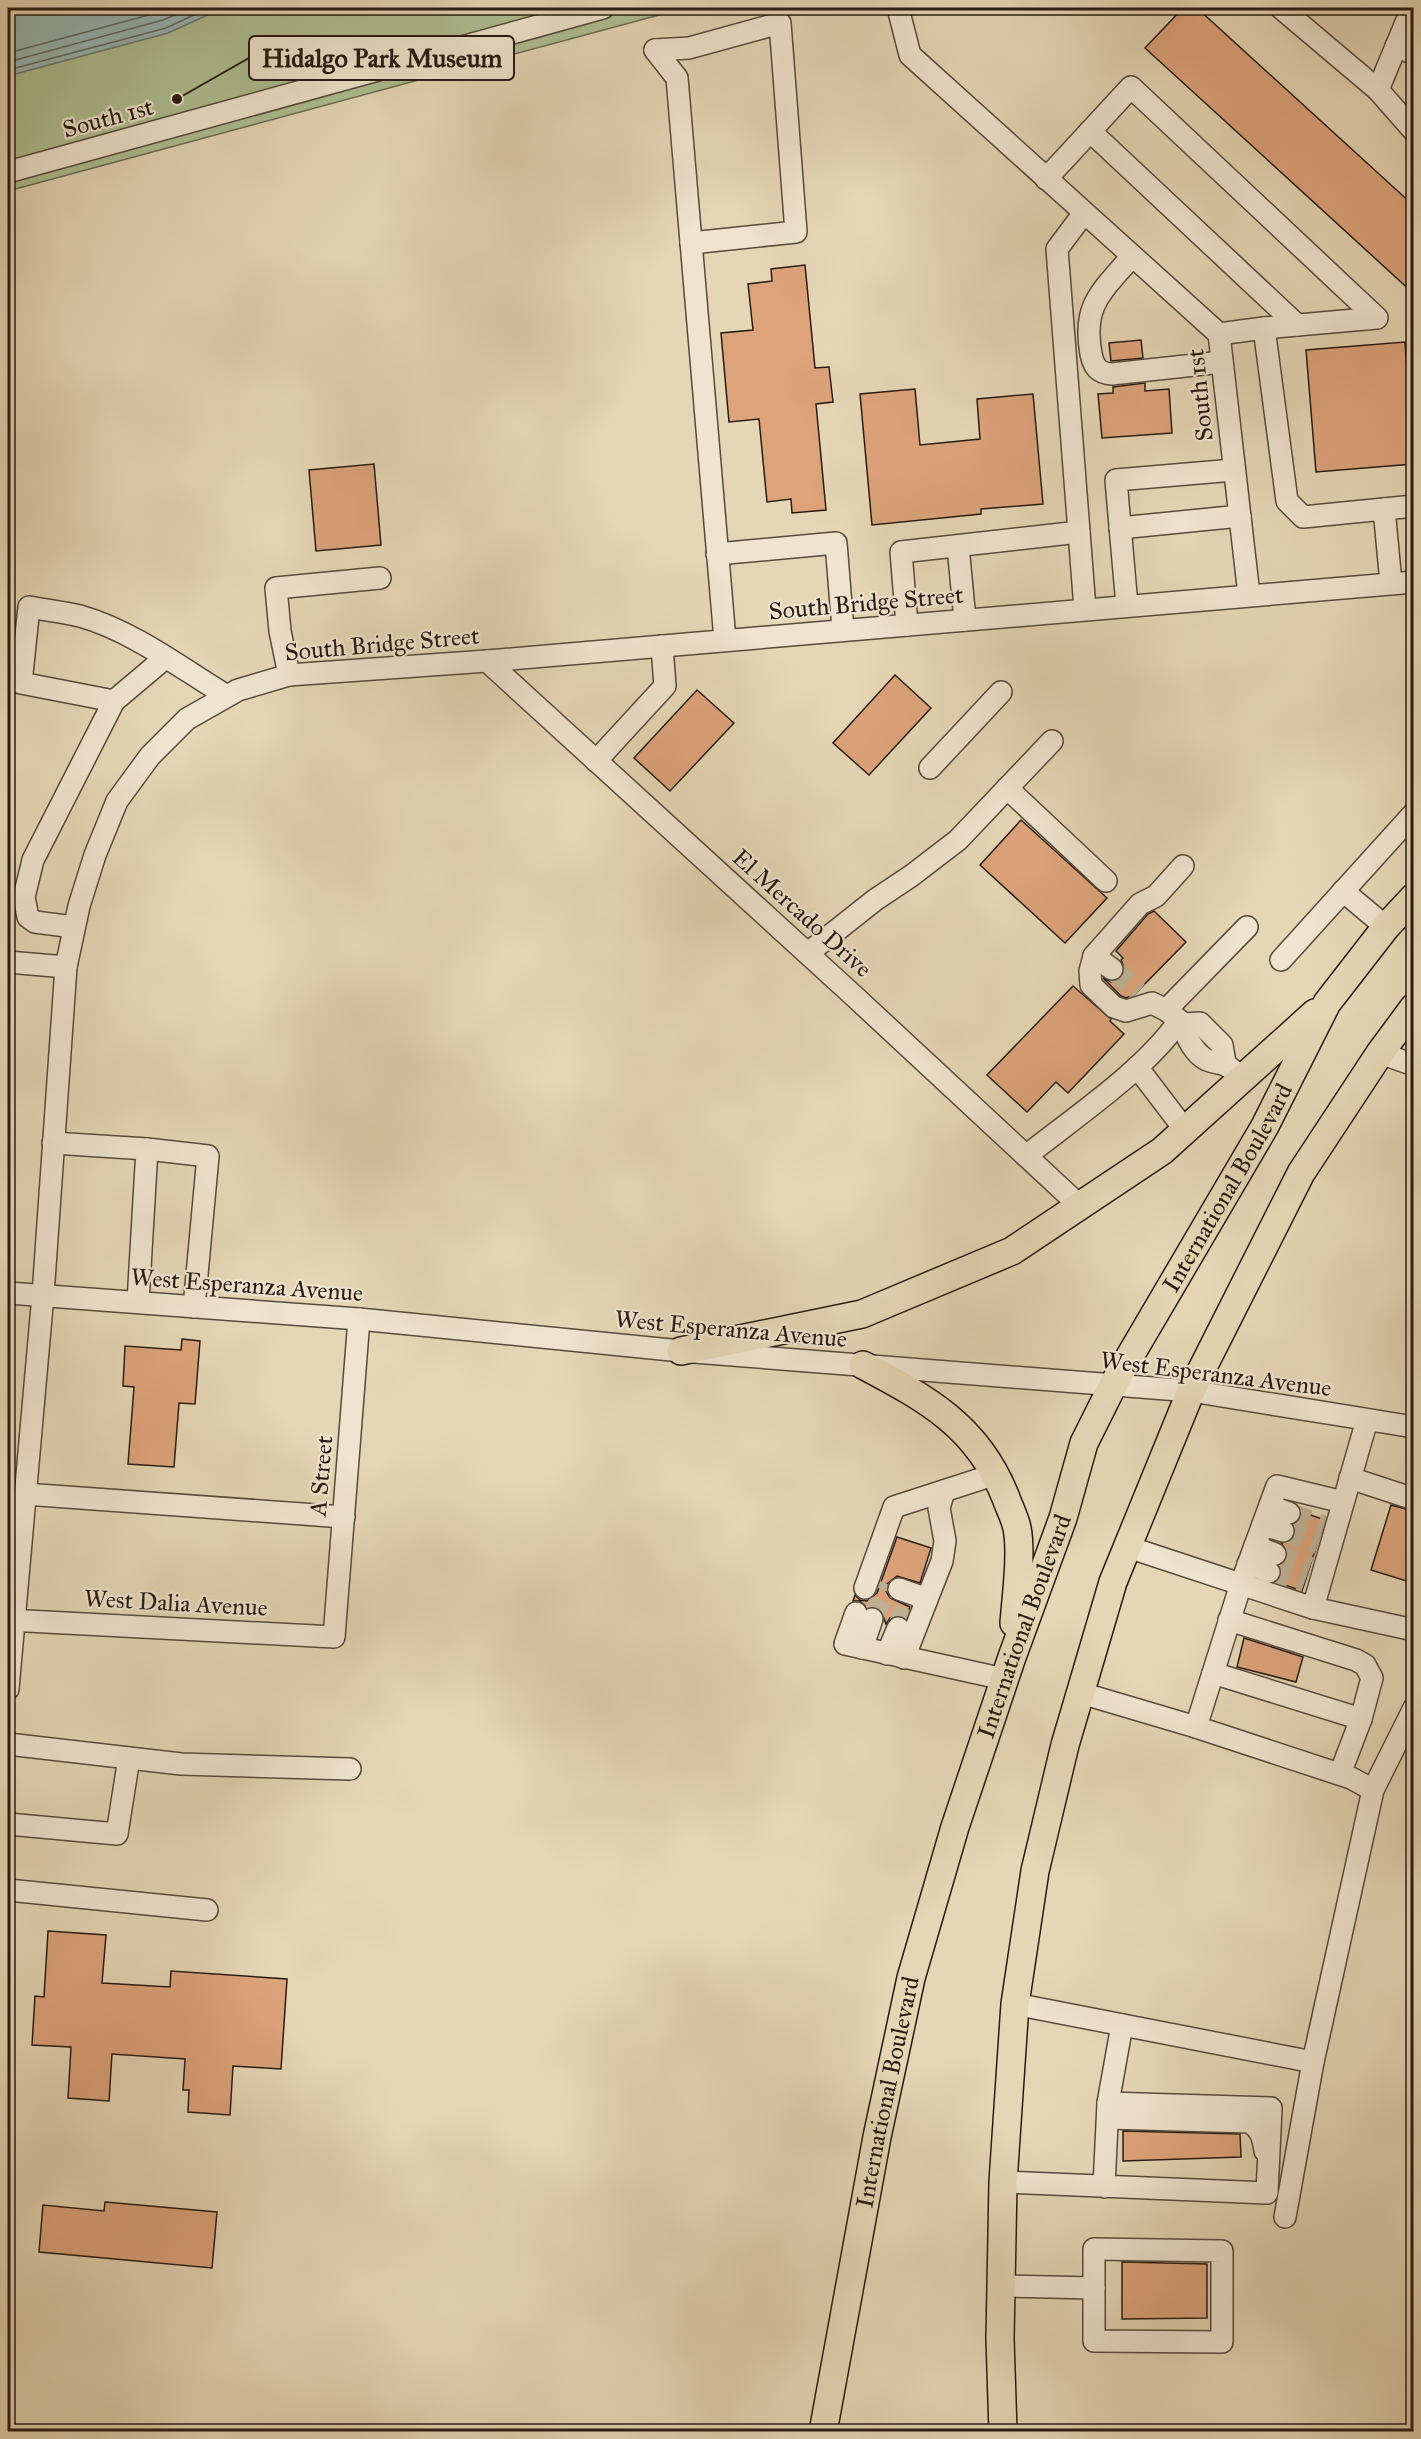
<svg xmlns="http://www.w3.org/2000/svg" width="1421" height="2439" viewBox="0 0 1421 2439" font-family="'IM FELL Great Primer',serif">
	<rect width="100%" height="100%" fill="#e5d6b5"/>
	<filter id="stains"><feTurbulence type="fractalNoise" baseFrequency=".00333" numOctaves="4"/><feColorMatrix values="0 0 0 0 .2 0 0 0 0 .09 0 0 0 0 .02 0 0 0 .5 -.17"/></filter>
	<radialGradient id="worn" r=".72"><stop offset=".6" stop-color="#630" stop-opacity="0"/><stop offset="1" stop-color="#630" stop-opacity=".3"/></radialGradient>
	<polygon fill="#aebf92" stroke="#6a6d52" stroke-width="1.5" points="8,8 685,8 8,191"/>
	<polygon fill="#98b7b6" stroke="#6b7975" stroke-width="1.5" points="8,8 223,8 168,33 8,76"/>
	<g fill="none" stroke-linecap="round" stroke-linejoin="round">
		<g stroke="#606964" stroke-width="1.5">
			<polyline points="8,53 160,12 170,8"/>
			<polyline points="8,62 163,20 191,8"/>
			<polyline points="8,70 166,28 209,8"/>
		</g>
	</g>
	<g fill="#dda37b" stroke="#271b13" stroke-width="1.5">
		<polygon points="1183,8 1197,8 1413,205 1413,293 1145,48"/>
		<polygon points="805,265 815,368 829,367 833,402 816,404 826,510 792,513 791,499 767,502 759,419 729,422 721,333 753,330 748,284 772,281 771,269"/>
		<polygon points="1141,340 1143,358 1111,361 1109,343"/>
		<polygon points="1405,342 1413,464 1316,472 1306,350"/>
		<polygon points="1145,383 1145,391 1169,389 1172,433 1102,438 1098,394 1113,393 1113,387"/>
		<polygon points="915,389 920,445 980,439 977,399 1033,394 1043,504 981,509 981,514 872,525 860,394"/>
		<polygon points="374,464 381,545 316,551 309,470"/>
		<polygon points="895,675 931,708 869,775 833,743"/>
		<polygon points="697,690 734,723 670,791 634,758"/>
		<polygon points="1021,820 1107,898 1065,943 980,865"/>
		<polygon points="1154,911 1186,942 1134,995 1126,998 1121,996 1103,978 1111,982 1122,977 1125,970 1121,960 1123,958 1116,951 1148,914"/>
		<polygon points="1073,986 1111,1019 1110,1021 1124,1034 1068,1093 1056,1082 1027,1112 987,1075"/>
		<polygon points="182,1339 200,1341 195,1404 179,1403 174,1467 128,1464 134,1387 123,1386 125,1346 181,1350"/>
		<polygon points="1391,1505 1413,1511 1413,1583 1371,1570"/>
		<polygon points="1302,1512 1325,1520 1302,1591 1276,1582 1281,1576 1280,1565 1287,1558 1287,1552 1281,1543 1292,1540 1295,1534 1294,1525 1301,1518"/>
		<polygon points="897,1537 931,1548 920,1583 897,1576 887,1584 886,1591 890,1598 910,1607 906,1618 896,1616 890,1618 886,1624 881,1610 876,1607 867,1608 860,1601 853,1601 855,1595 860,1600 867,1601 877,1593"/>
		<polygon points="1244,1638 1303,1657 1296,1682 1237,1667"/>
		<polygon points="48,1931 106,1935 102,1983 170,1987 171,1971 287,1979 281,2069 233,2066 230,2115 188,2112 189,2090 183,2090 185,2059 112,2054 109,2101 68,2098 71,2047 32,2045 35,1996 44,1997"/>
		<polygon points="1123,2131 1240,2134 1241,2157 1123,2161"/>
		<polygon points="105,2202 217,2212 212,2268 39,2252 43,2205 104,2211"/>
		<polygon points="1122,2262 1207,2264 1207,2318 1122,2319"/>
	</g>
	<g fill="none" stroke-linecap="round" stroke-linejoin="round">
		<g stroke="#bfb195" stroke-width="21" stroke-dasharray="21 10" stroke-linecap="butt">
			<polyline points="1112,969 1138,992"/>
			<polyline points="1289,1513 1324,1526"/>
			<polyline points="1283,1531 1318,1544"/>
			<polyline points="1275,1554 1310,1567"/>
			<polyline points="1269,1572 1304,1584"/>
			<polyline points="872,1619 887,1584"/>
			<polyline points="898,1628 906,1604"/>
		</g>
		<defs>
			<g id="minor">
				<polyline points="898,8 910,55 1219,334 1249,595"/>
				<polyline points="1281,8 1378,90 1414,131"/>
				<polyline points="1396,46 1414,54"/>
				<polyline points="655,50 677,78 725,640"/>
				<polyline points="655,50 689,48 780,23 796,232 691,243"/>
				<polyline points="1378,90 1412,8"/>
				<polyline points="1090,131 1297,325"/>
				<polyline points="8,172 603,8"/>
				<polyline points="1046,179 1131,87 1377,318 1264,328"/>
				<polyline points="1084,213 1057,249 1085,609"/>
				<path d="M1132,256C1102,292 1082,304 1091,354C1094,367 1098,373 1112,374L1222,362"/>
				<polyline points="1219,334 1264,328 1287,501 1303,517 1384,509 1391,583"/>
				<polyline points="1384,509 1414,506"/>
				<polyline points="1120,528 1240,516"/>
				<polyline points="958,546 965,620"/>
				<polyline points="717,554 836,543 843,630"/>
				<polyline points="1127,606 1116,480 1234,470"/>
				<polyline points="907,625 901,552 1079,532"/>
				<path d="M165,658L114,701L21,683L29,607C45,610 63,612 80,616C133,631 181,668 227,696"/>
				<polyline points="487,661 854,996 1080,1206"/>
				<polyline points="289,675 280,631 276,588 380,578"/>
				<polyline points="596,761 665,686 662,646"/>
				<polyline points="930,768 1001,692"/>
				<polyline points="1007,788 1106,881"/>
				<polyline points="1183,866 1156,896 1140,904 1094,956 1090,971 1091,985 1114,1007 1126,1011 1152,1003 1166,1010 1184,1024 1200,1023 1222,1045 1225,1063"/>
				<polyline points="1343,891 1386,927"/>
				<polyline points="74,927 35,922 28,917 24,897 33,860 114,701"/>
				<polyline points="808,953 875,900 911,876 958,840 1052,741"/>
				<polyline points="1094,956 1112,969"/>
				<polyline points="1281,960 1414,813"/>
				<polyline points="8,962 66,967"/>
				<polyline points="1166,1010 1247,927"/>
				<path d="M1184,1024C1185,1037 1195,1054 1207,1060C1219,1065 1223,1061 1234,1071"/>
				<polyline points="1380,1053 1414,1065"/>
				<polyline points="1137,1067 1185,1130"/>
				<polyline points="53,1143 147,1149 138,1302"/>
				<polyline points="147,1149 208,1156 194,1307"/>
				<path d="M1026,1156C1075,1117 1144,1071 1179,1021"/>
				<polyline points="8,1293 359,1319 681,1351 1191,1391 1414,1427"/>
				<polyline points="1350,1478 1414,1499"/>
				<polyline points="25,1494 344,1517"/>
				<polyline points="1343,1502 1277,1486 1241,1584 1196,1727 1351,1778 1373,1790"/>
				<polyline points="1270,1506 1289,1513"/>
				<polyline points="1263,1525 1283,1531"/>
				<polyline points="1255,1546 1275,1554"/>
				<polyline points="1128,1547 1313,1608 1367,1420"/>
				<polyline points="1248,1564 1269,1572"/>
				<polyline points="865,1588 894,1507 996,1474"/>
				<polyline points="899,1589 927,1599"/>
				<polyline points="1313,1608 1414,1630"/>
				<polyline points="856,1613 845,1644 1004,1679"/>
				<polyline points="8,1620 334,1637 359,1319"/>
				<polyline points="1229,1620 1356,1660 1365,1665 1372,1678 1361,1719"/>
				<polyline points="862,1648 872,1619"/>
				<polyline points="887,1654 898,1628"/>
				<polyline points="904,1658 942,1561 945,1541 939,1508 944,1491"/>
				<polyline points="1213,1673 1361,1719 1340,1774"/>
				<polyline points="8,1689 43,1295 66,967 79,906 95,855 117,801 150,756 187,719 238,690 289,675 487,661 1414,582"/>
				<polyline points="1081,1693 1196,1727"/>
				<polyline points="8,1744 181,1764 350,1769"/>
				<polyline points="8,1824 117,1834 129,1758"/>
				<polyline points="8,1890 207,1910"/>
				<polyline points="1015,2004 1313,2062"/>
				<polyline points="1108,2103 1122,2025"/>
				<path d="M1108,2118L1250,2122C1261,2130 1263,2137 1265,2151"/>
				<polyline points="1003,2182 1267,2193 1271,2108 1108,2103 1104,2187"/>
				<polyline points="1285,2217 1313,2062 1373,1790 1414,1708"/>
				<polygon points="1094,2249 1222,2251 1222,2342 1094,2341"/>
				<polyline points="1001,2286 1094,2288"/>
			</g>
			<g id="major">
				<polyline points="681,1351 862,1314 1012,1251 1162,1151 1315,1013"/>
				<path d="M863,1365C927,1399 978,1426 1006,1498C1009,1507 1015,1518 1017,1528C1022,1553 1016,1597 1014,1623"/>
				<path id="s1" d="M823,2432L877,2137L911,1978L955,1827L1012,1657L1063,1518L1084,1443L1113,1385L1265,1126L1327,1003L1386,927L1414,897"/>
				<polyline points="1003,2432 1000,2339 1003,2182 1015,2004 1035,1871 1065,1745 1113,1582 1191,1391 1301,1173 1380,1053 1414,1007"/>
			</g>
		</defs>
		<use href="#minor" stroke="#564a3c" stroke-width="24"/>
		<use href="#major" stroke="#271b13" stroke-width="30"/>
		<use href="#minor" stroke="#eee4cf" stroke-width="21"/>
		<use href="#major" stroke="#e5d6b5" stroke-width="27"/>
	</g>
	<g text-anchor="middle" stroke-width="4.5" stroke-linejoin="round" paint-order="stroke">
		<g font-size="24" fill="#271b13" stroke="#eee4cf">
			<text transform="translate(108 118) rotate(-15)" y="8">South 1st</text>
			<text transform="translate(1200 395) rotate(-96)" y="8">South 1st</text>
			<text transform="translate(866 603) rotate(-5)" y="8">South Bridge Street</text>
			<text transform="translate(382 644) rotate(-5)" y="8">South Bridge Street</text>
			<text transform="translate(802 913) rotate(42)" y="8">El Mercado Drive</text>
			<text dy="8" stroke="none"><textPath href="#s1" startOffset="1318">International Boulevard</textPath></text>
			<text transform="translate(247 1285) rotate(4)" y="8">West Esperanza Avenue</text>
			<text transform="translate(731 1329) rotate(5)" y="8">West Esperanza Avenue</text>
			<text transform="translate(1216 1374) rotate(7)" y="8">West Esperanza Avenue</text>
			<text transform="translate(321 1476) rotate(-85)" y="8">A Street</text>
			<text transform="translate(176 1603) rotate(3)" y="8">West Dalia Avenue</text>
			<text dy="8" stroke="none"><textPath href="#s1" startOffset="832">International Boulevard</textPath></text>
			<text dy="8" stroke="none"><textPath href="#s1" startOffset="346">International Boulevard</textPath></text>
		</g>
	</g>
	<path fill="none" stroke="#271b13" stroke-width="2" d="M177 99L249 58"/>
	<circle fill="#271b13" stroke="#eee4cf" stroke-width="2" cx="177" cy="99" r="6"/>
	<rect fill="#eee4cf" stroke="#271b13" stroke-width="2" x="249" y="36" width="265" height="44" rx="6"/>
	<g font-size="26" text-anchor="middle" font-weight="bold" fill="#271b13">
		<text x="382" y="67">Hidalgo Park Museum</text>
	</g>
	<rect width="1421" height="2439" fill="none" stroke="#e5d6b5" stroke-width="30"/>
	<rect x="9" y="9" width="1403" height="2421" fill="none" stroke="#271b13" stroke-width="3"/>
	<rect x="15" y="15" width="1391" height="2409" fill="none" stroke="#271b13" stroke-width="1.5"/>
	<rect width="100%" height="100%" filter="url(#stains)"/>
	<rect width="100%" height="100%" fill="url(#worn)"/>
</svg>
